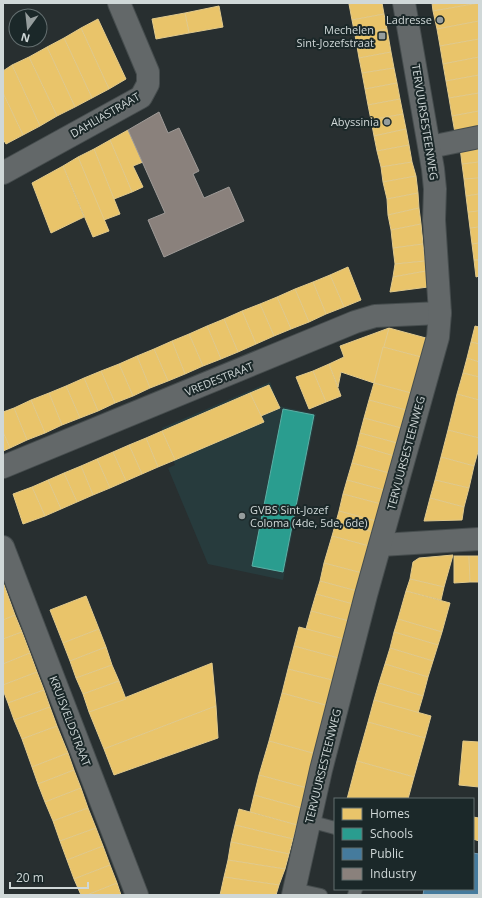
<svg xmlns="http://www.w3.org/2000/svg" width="482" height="898" viewBox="0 0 482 898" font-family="'Open Sans',sans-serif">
	<rect width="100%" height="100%" fill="#282f30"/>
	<polygon fill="#273b3d" points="270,382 279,406 316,414 283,580 208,564 168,468 175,465 162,428"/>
	<g fill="#e9c46a" stroke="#e2ca8b">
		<polygon points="356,3 382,3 384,14 352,20 349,4"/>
		<polygon points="432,3 479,3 433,11"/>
		<polygon points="479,3 479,21 437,29 433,11"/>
		<polygon points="219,6 223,27 189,33 185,13"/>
		<polygon points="185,13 189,33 156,39 152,19"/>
		<polygon points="384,14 387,29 355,35 352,20"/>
		<polygon points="98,19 126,79 109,89 81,28"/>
		<polygon points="479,21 479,39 440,46 437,29"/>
		<polygon points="81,28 109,89 92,98 64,38"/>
		<polygon points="387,29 391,52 359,58 355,35"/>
		<polygon points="64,38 92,98 75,107 47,47"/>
		<polygon points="479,39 479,57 443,64 440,46"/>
		<polygon points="47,47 75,107 57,116 29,57"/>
		<polygon points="391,52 394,68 362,73 359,58"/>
		<polygon points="29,57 57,116 40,126 12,65"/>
		<polygon points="479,57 479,75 446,81 443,64"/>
		<polygon points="12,65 40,126 23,135 3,93 3,71"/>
		<polygon points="394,68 397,83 365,89 362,73"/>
		<polygon points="479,75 479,93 449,98 446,81"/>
		<polygon points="397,83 400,99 368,105 365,89"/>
		<polygon points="3,93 23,135 6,144 3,139"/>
		<polygon points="479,93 479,111 452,116 449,98"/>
		<polygon points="400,99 403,114 371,120 368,105"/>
		<polygon points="479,111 479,129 455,133 452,116"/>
		<polygon points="403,114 406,129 374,136 371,120"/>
		<polygon points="406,129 409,145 377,151 374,136"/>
		<polygon points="128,130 143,162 133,166 143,187 132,192 110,140"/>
		<polygon points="110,140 132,192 114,199 94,149"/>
		<polygon points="409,145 412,162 381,167 377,151"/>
		<polygon points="479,145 479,162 462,164 460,147"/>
		<polygon points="94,149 120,214 104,220 78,157"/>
		<polygon points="78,157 109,231 93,237 63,166"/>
		<polygon points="412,162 416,176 383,182 381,167"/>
		<polygon points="479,162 479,178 464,179 462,164"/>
		<polygon points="63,166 84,217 51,233 32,183"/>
		<polygon points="416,176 418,193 387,199 383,182"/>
		<polygon points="479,178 479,194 466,196 464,179"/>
		<polygon points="418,193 419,208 388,215 387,199"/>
		<polygon points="479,194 479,211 468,212 466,196"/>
		<polygon points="419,208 421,224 391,230 388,215"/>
		<polygon points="479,211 479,227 470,228 468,212"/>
		<polygon points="421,224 423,244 393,248 391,230"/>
		<polygon points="479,227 479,243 472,244 470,228"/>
		<polygon points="479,243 479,260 474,260 472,244"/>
		<polygon points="423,244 425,261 395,264 393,248"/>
		<polygon points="474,260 479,260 479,276 476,277"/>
		<polygon points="425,261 426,271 393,277 395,264"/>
		<polygon points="348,267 361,300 344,307 330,275"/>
		<polygon points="426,271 428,287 390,292 393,277"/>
		<polygon points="330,275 344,307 326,314 313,282"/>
		<polygon points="313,282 326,314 309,322 295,289"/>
		<polygon points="295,289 309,322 291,329 277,297"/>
		<polygon points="277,297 291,329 274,336 260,304"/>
		<polygon points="260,304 274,336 256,344 242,311"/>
		<polygon points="242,311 256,344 238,352 224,319"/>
		<polygon points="224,319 238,352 221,359 207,326"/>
		<polygon points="207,326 221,359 203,366 189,334"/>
		<polygon points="475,326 479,327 479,344 471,342"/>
		<polygon points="389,328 426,338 421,357 383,347"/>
		<polygon points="389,328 374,383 341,372 338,387 329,364 344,357 340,346"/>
		<polygon points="189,334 203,366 185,374 172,341"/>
		<polygon points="172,341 185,374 168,381 154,349"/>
		<polygon points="471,342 479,344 479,362 467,358"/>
		<polygon points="383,347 421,357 411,393 374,383"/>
		<polygon points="154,349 168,381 150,388 137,356"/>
		<polygon points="137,356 150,388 133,396 119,364"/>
		<polygon points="467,358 479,362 479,377 463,373"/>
		<polygon points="119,364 133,396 115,403 101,371"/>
		<polygon points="329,364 341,396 326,402 313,371"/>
		<polygon points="101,371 115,403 98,411 84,378"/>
		<polygon points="313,371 326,402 309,409 296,377"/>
		<polygon points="463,373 479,377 479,400 457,394"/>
		<polygon points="84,378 98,411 80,418 66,386"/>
		<polygon points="374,383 411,393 406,410 369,400"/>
		<polygon points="269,385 280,408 261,416 250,393"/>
		<polygon points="66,386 80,418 62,425 49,393"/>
		<polygon points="49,393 62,425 45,433 31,400"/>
		<polygon points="250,393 264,422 175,460 162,431"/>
		<polygon points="457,394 479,400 479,438 448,430"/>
		<polygon points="31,400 45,433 27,440 14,408"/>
		<polygon points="369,400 406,410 401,428 364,418"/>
		<polygon points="14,408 27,440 10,448 3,432 3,412"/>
		<polygon points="364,418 401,428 397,443 360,433"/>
		<polygon points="448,430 479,438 479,448 474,466 441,457"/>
		<polygon points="162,431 175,460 158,467 146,438"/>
		<polygon points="3,432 10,448 3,451"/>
		<polygon points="360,433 397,443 394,456 357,445"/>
		<polygon points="146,438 158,467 142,474 129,445"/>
		<polygon points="129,445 142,474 126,481 113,452"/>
		<polygon points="357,445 394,456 389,473 352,463"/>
		<polygon points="113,452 126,481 110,488 97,459"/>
		<polygon points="441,457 474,466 469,488 435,480"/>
		<polygon points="97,459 110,488 93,495 81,466"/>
		<polygon points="352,463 389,473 384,490 347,480"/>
		<polygon points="81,466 93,495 77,502 64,473"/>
		<polygon points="64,473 77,502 61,509 48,480"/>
		<polygon points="48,480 61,509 45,516 32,487"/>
		<polygon points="347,480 384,490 381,504 343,494"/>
		<polygon points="435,480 469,488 464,507 430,498"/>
		<polygon points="32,487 45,516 23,524 13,494"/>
		<polygon points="343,494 381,504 376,521 339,511"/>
		<polygon points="430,498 464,507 462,520 424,521"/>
		<polygon points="339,511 376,521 373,532 336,522"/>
		<polygon points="336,522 373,532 369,546 332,536"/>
		<polygon points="332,536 369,546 362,573 324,563"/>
		<polygon points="453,555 444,587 410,579 413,562 419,558"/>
		<polygon points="454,556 469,556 470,582 454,583"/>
		<polygon points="469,556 479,556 479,582 470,582"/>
		<polygon points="324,563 362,573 357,591 320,581"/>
		<polygon points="410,579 444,587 441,600 406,591"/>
		<polygon points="320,581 357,591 353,604 316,594"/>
		<polygon points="3,582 15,615 3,620"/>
		<polygon points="406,591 450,603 442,632 398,619"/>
		<polygon points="316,594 353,604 349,621 311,611"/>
		<polygon points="86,596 99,629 63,643 50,610"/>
		<polygon points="311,611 349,621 344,639 306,629"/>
		<polygon points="15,615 22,632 3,639 3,620"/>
		<polygon points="398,619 442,632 438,645 394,632"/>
		<polygon points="299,627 344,639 342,659 294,646"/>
		<polygon points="99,629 106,647 70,661 63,643"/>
		<polygon points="22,632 30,653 3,664 3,639"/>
		<polygon points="394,632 438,645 433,661 390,648"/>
		<polygon points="294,646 342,659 336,681 288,669"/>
		<polygon points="106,647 112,665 76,678 70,661"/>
		<polygon points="390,648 433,661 428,677 385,664"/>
		<polygon points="30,653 37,672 3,685 3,664"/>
		<polygon points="212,663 216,706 104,749 89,712"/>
		<polygon points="385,664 428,677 423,696 379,683"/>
		<polygon points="112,665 119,681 83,694 76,678"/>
		<polygon points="288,669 336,681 329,706 282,693"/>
		<polygon points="37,672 44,690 8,703 3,690 3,685"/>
		<polygon points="119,681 126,699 89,712 83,694"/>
		<polygon points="379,683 423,696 418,713 374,700"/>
		<polygon points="44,690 50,707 14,720 8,703"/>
		<polygon points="282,693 329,706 316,754 269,741"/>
		<polygon points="374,700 431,716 425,738 368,722"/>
		<polygon points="216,706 218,738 114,775 104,749"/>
		<polygon points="50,707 57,726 22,739 14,720"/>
		<polygon points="368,722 425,738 414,777 357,761"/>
		<polygon points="57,726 68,753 32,767 22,739"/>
		<polygon points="269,741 316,754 307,788 259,775"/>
		<polygon points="463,741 479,742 479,787 459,785"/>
		<polygon points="68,753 74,770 38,784 32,767"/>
		<polygon points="357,761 414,777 408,799 347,799"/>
		<polygon points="74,770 81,788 45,802 38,784"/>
		<polygon points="259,775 307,788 301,808 254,795"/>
		<polygon points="81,788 88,808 53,821 45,802"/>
		<polygon points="254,795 301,808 297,825 250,812"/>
		<polygon points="88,808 96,828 60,841 53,821"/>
		<polygon points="239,809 297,825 293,839 235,825"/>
		<polygon points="473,817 479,818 479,841 473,839"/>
		<polygon points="235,825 293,839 289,854 231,842"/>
		<polygon points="96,828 103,846 67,860 60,841"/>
		<polygon points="231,842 289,854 285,869 228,860"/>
		<polygon points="103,846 110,865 74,879 67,860"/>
		<polygon points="228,860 285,869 279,885 224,877"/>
		<polygon points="110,865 117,883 87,895 81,895 74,879"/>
		<polygon points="224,877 279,885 276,895 220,895"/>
		<polygon points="117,883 121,895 87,895"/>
	</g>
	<polygon fill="#2a9d8f" stroke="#5cafa5" points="283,409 314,415 283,572 252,566"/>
	<polygon fill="#457b9d" stroke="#6f97af" points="473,853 479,854 479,895 423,895 424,889 473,889"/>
	<polygon fill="#8a817c" stroke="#9f9b98" points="159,112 168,133 179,128 199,171 193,174 204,198 229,187 244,221 164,257 148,220 165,213 128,130"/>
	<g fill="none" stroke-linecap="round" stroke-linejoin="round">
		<defs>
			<g id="lane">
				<polyline points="309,821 335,828"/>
				<polyline points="294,889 321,895"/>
				<polyline points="354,895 356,889"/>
			</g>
			<g id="street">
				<polyline points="430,147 479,137"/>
				<polyline points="3,173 141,97 148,84 148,72 119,3"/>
				<polyline points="3,467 355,322 375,316 440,313"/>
				<polyline points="381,545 479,539"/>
				<polyline points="3,547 137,895"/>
			</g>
			<polyline id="secondary" points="293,895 321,770 366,595 438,337 440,313 434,220 435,189 433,169 404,3"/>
		</defs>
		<use href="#lane" stroke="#464d4e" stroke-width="14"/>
		<use href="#street" stroke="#464d4e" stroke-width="24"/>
		<use href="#secondary" stroke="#464d4e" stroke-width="24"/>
		<use href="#lane" stroke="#636869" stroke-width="12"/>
		<use href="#street" stroke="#636869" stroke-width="22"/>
		<use href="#secondary" stroke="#636869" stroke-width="22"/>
	</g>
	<g fill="#959d9d" stroke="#1b2829" stroke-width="1.5">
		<circle cx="440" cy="20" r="4"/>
		<rect x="378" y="32" width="8" height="8" rx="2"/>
		<circle cx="387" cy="122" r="4"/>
		<circle cx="242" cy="516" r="4"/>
	</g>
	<g text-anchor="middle" stroke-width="4" stroke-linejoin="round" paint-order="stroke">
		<g font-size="11" fill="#d0d8d8" stroke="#1b2829" text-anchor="end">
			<text x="432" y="24">Ladresse</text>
			<text x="374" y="34">Mechelen<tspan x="374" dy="13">Sint-Jozefstraat</tspan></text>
			<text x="379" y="126">Abyssinia</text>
			<text x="250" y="514" text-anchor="start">GVBS Sint-Jozef<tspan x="250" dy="13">Coloma (4de, 5de, 6de)</tspan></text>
		</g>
		<g font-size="11" fill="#d0d8d8" stroke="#1b2829">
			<text transform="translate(105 115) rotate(-30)" y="4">DAHLIASTRAAT</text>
			<text transform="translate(425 122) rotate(81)" y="4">TERVUURSESTEENWEG</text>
			<text transform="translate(219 379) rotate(-22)" y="4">VREDESTRAAT</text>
			<text transform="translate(406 453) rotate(-75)" y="4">TERVUURSESTEENWEG</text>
			<text transform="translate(70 721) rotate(69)" y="4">KRUISVELDSTRAAT</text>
			<text transform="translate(323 766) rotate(-76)" y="4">TERVUURSESTEENWEG</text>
		</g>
	</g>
	<rect width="482" height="898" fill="none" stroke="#d0d8d8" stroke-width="8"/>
	<rect x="334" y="798" width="140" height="92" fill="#1b2829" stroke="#636e6f"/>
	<rect x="342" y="808" width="20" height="12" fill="#e9c46a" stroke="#636e6f"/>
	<text x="370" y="818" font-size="12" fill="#d0d8d8">Homes</text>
	<rect x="342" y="828" width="20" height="12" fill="#2a9d8f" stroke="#636e6f"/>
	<text x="370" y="838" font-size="12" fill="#d0d8d8">Schools</text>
	<rect x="342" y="848" width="20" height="12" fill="#457b9d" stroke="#636e6f"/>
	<text x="370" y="858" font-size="12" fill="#d0d8d8">Public</text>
	<rect x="342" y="868" width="20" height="12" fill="#8a817c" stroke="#636e6f"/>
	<text x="370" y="878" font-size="12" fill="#d0d8d8">Industry</text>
	<g transform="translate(28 28) rotate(195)"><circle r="19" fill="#1b2829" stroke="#636e6f"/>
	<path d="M0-3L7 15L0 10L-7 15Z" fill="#959d9d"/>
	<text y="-6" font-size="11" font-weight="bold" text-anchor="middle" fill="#d0d8d8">N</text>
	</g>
	<path d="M10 882v6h78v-6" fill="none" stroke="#d0d8d8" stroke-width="2"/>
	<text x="16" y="882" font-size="12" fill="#d0d8d8" stroke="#1b2829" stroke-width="3" paint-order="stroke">20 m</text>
</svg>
